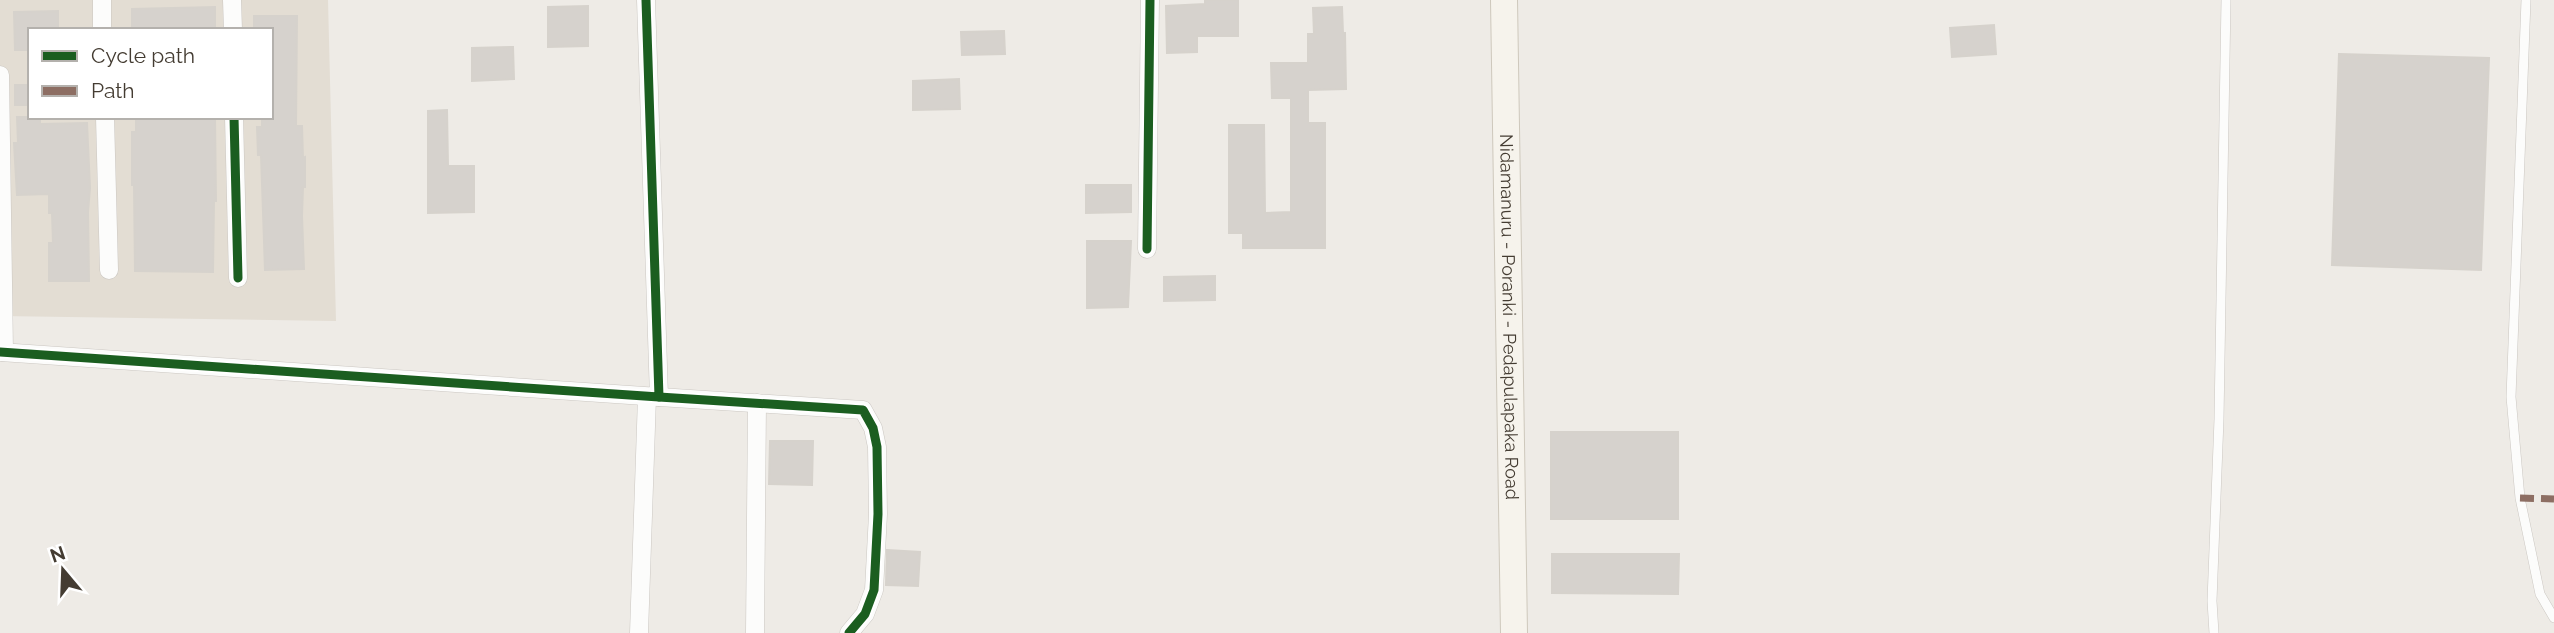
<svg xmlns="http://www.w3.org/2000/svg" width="2554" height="633" viewBox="0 0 2554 633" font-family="Raleway,sans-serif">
	<rect width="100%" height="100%" fill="#eeebe6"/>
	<path fill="#e3ddd3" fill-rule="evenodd" d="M0,0H328L336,321L0,316ZM30,30H271V117H30Z"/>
	<g fill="#d6d2cd" stroke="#d6d2cc" stroke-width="2">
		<polygon points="1205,0 1238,0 1238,36 1197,36 1197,52 1167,53 1166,6 1205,4"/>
		<polygon points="588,6 588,46 548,47 548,7"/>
		<polygon points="215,7 215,30 132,30 132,9"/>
		<polygon points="1342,7 1343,33 1345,33 1346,89 1308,90 1308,123 1325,123 1325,248 1243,248 1243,233 1229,233 1229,125 1264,125 1265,213 1291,212 1291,98 1272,98 1271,63 1308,63 1308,34 1314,34 1313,8"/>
		<polygon points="58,11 58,30 30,30 30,50 15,50 14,12"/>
		<polygon points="254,16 297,16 296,126 302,126 303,158 305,157 305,187 303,187 302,216 304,269 265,270 261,155 258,155 257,127 262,127 262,117 271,117 271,30 254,30"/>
		<polygon points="1994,25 1996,54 1952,57 1950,28"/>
		<polygon points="1004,31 1005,54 962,55 961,32"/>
		<polygon points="513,47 514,79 472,81 472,48"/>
		<polygon points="2339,54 2489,58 2481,270 2332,265"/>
		<polygon points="959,79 960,109 913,110 913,81"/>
		<rect x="15" y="85" width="15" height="20"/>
		<polygon points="447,110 448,166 474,166 474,212 428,213 428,111"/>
		<polygon points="17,117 40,117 40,124 87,123 90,188 88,212 89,281 49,281 49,243 53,243 52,213 49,213 49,194 17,195 14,143 18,143"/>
		<polygon points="136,117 215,117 216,201 214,201 213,272 135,271 134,185 132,185 132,132 136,132"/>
		<polygon points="1086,185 1131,185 1131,212 1086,213"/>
		<polygon points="1087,241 1131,241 1128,307 1087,308"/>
		<polygon points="1215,276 1215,300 1164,301 1164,277"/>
		<rect x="1551" y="432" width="127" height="87"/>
		<polygon points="770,441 813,441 812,485 769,484"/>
		<polygon points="887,550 920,552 918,586 886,585"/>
		<polygon points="1552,554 1679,554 1678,594 1552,593"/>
	</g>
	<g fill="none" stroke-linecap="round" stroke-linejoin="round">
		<defs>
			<g id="service">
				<polyline points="2526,0 2511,397 2520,498 2540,594 2554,618"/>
				<polyline points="2214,633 2212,601 2219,419 2226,0"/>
			</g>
			<g id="minor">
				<polyline points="102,0 102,30"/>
				<polyline points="232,0 233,30"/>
				<polyline points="0,75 4,352"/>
				<polyline points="105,117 109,270"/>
				<polyline points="234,117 238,278"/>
				<polyline points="1147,249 1150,0"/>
				<polyline points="0,352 659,397 646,0"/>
				<polyline points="659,397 863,410 873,428 877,447 878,514 874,590 865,614 849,633"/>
				<polyline points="639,633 647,397"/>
				<polyline points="755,633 757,403"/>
			</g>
			<g id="secondary">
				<path id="s1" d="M1504,0L1514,633"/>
			</g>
		</defs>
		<use href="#service" stroke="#cbc7c2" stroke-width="10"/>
		<use href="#minor" stroke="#cbc7c2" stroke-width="19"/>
		<use href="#secondary" stroke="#cec8bc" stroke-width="28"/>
		<use href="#service" stroke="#fcfcfb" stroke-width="9"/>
		<use href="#minor" stroke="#fcfcfb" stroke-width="18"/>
		<use href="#secondary" stroke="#f6f3ec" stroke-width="26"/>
		<polyline stroke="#8d6e63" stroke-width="7" stroke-dasharray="14 7" stroke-linecap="butt" points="2520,498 2554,499"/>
		<defs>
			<g id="cycleway">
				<polyline points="234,117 238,278"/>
				<polyline points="1147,249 1150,0"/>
				<polyline points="0,352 659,397 646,0"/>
				<polyline points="659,397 863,410 873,428 877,447 878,514 874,590 865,614 849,633"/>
			</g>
		</defs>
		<use href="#cycleway" stroke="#fff" stroke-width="13"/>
		<use href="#cycleway" stroke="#1b5e20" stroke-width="9"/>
	</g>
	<g text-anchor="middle" stroke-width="6" stroke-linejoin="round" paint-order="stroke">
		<g font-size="18" fill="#443c32" stroke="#fff">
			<text dy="6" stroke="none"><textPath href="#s1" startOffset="317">Nidamanuru - Poranki - Pedapulapaka Road</textPath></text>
		</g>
	</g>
	<rect x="28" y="28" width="245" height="91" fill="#ffffff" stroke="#b4b1ad" stroke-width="2"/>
	<rect x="42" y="51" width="35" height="10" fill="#1b5e20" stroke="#b4b1ad" stroke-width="2"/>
	<text x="91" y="63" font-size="21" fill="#443c32">Cycle path</text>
	<rect x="42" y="86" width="35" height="10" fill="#8d6e63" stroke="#b4b1ad" stroke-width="2"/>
	<text x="91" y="98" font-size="21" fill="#443c32">Path</text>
	<g transform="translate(63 570) rotate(341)" stroke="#ffffff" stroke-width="5" paint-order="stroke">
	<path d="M0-5L12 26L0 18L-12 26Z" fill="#443c32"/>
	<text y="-10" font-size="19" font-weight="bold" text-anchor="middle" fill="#443c32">N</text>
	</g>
</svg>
